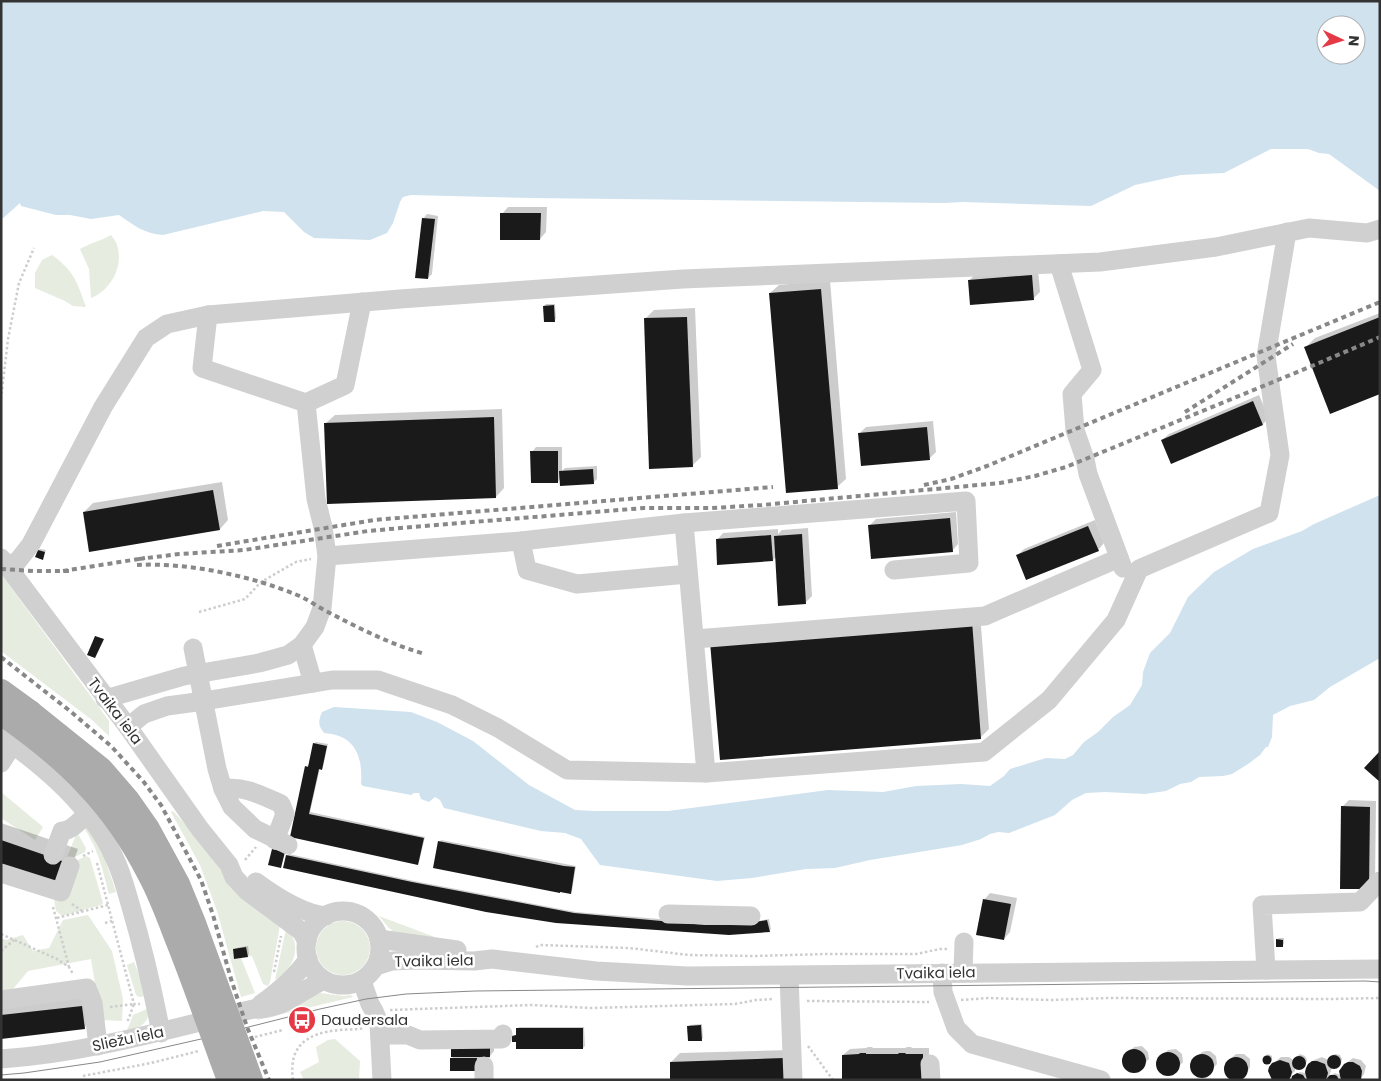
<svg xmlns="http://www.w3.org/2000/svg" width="1381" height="1081" viewBox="0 0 1381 1081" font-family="Poppins,sans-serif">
	<rect width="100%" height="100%" fill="#fff"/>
	<g fill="#e6ecdf">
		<path d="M111,235C113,238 116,241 117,245C124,266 111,290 91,298L89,269L80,249C90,243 101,241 111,235Z"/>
		<path d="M52,255C75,272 77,282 86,307L73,306L65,301L35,288V273L42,260Z"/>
		<polygon points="1,574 109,721 109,736 92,720 1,651"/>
		<polygon points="1,792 43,827 35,840 1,818"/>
		<polygon points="173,811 194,834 230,883 280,925 270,982 268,986 263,984 252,956 248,957 246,947 233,949 234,959 241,958 255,993 241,997 217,911 200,865 171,812"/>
		<path d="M87,827L105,859L116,892L109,894C102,868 99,851 84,828Z"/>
		<polygon points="78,834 86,848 85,852 75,857 67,857 76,835"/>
		<polygon points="86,856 90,858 103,903 101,905 62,916 56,911 54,899 72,863"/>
		<polygon points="88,915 112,951 123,999 122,1021 101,1020 91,959 28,971 13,989 1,991 1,938 6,940 23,935 33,951 49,948 63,920"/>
		<polygon points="379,916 440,939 395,933 388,927"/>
		<circle cx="343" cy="948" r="27"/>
		<path d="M286,929C304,944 293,971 275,980Z"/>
		<polygon points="134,962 147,996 139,997 136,995 127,965"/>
		<polygon points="321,993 343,996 351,995 353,997 257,1020 257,1019 283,1011 313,995"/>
		<path d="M149,1008C150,1024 138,1028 126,1033L133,1015Z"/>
		<polygon points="335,1039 360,1061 359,1080 304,1080 300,1072 319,1062 316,1047 328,1040"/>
	</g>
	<g fill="#cfe2ee" fill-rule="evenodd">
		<path d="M1,1H1380V191L1329,154L1319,153L1308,149H1271L1224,173L1181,175L1135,185L1091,206L963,202L944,203L533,198L411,195L403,197L400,202L393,223L387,233L370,240L314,238L304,232L284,212L263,211L163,235C144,234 134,225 119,215L91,219L70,215H56L21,206L20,203L1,220ZM1326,25H1356V55H1326Z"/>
		<path d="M1380,495V658L1330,687L1314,700L1290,706L1273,715L1272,737L1268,747H1266L1260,755L1248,764L1232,774L1223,776L1199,777L1191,782L1180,784L1166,791L1145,794L1105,792L1086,793L1072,800L1055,815L1009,833L998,832L990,834L981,839L962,845L870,860L835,868L806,869L752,878L717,881L600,865L581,839L565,833L541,831L444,808L440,800L435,797L429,802L421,799L419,793H414L411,795L363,786L361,784C363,756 355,735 324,733C318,725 318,722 322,712L334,707L411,712L437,722L473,741L529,785L575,810L594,811H668L828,790L883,792L916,786L961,784L990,786L1004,776L1010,769L1046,758L1065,759L1073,755L1084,742L1098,732L1113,717L1130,705L1142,685L1143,672L1150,653L1170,633L1188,597L1214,572L1253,549L1302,531L1314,524Z"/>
	</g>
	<g fill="#0003">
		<polygon points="508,207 547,207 546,232 540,239 502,214"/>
		<polygon points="427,214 438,216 432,274 428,278 423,219"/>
		<polygon points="1038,269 1040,292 1033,299 969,281 975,274"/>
		<polygon points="830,280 846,479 837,487 770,293 779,285"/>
		<polygon points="546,304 555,304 556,319 554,320 544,306"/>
		<polygon points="695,308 701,457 692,466 645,319 654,310"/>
		<polygon points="1380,313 1380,393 1306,347 1315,338"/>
		<polygon points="1259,395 1269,418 1263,424 1162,440 1169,434"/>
		<polygon points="502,409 504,488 496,497 326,423 335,415"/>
		<polygon points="933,421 936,452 930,458 860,433 866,427"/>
		<polygon points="536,447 562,447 562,471 565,468 597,466 597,479 593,483 561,478 558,482 532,452"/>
		<polygon points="222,482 228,520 220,529 84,512 93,503"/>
		<polygon points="956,512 958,544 952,551 870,525 876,519"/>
		<polygon points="1095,520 1104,543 1098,550 1018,555 1024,549"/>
		<polygon points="808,528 812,596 805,603 777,556 773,560 717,540 723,533 778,529 778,534 782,530"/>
		<polygon points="40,549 46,550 43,558 39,550"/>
		<polygon points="980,613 989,729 980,738 721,759"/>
		<polygon points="316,742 328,744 323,767 322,769 320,768 310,812 425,837 419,862 418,863 291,836 306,767 308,765 310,765 314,744"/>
		<polygon points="1349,800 1376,801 1375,881 1369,888 1342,807"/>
		<polygon points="1,823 78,849 70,870 1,864"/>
		<polygon points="441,840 576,866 572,891 570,892 440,842"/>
		<polygon points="289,854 414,881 576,912 707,923 741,924 769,919 771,929 769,931 556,922 287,856"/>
		<polygon points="990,893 1017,898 1010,932 1004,939 984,900"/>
		<polygon points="1279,938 1284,938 1284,944 1283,945 1277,940"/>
		<polygon points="248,946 249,954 247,956 234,950 236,948"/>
		<polygon points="95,993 97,1015 84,1028 1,1038 1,1004"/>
		<polygon points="702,1024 703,1038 701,1040 689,1026 690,1025"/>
		<polygon points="519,1027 584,1027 585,1046 583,1048 518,1041 514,1036 518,1034 517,1029"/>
		<polygon points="494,1042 494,1051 490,1056 489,1060 484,1056 480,1055 480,1066 452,1058 455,1055"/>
		<polygon points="1142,1046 1148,1052 1149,1059 1139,1070 1131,1071 1127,1069 1125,1066 1124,1058 1134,1047"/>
		<polygon points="868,1047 872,1047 873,1048 905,1048 907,1047 911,1047 912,1048 929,1048 929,1076 843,1055 850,1049 866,1048"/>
		<polygon points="1176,1049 1182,1054 1183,1062 1173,1073 1165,1074 1159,1069 1158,1061 1168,1050"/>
		<polygon points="792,1050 793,1077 671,1062 680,1053"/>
		<polygon points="1206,1051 1210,1051 1216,1056 1217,1064 1207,1075 1199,1076 1193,1071 1192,1063 1202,1052"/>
		<polygon points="1236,1054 1244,1054 1250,1059 1250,1067 1248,1071 1240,1078 1232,1079 1226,1073 1225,1069 1228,1061"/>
		<polygon points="1268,1054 1272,1056 1272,1060 1268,1063 1264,1062 1263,1060"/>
		<polygon points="1300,1054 1305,1056 1307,1060 1306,1064 1299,1069 1295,1068 1295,1071 1286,1080 1273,1064 1281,1057 1289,1057 1293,1060"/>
		<polygon points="1335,1054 1340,1055 1342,1059 1341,1064 1334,1068 1332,1068 1329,1076 1324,1080 1307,1076 1306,1080 1293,1080 1296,1075 1300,1072 1305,1073 1309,1065 1314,1060 1322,1057 1328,1060 1331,1056"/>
		<polygon points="1353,1058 1361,1060 1366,1066 1364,1074 1360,1079 1341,1076 1340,1080 1329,1080 1331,1075 1335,1073 1340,1075 1345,1064"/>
	</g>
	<g fill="#1a1a1a">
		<polygon points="500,213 541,213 540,240 500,240"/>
		<polygon points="422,218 435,219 428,279 415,278"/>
		<polygon points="1032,275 1034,300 970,305 968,280"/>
		<polygon points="821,289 838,489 786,493 769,293"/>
		<polygon points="554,305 555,322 544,322 543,306"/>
		<polygon points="687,317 693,467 649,469 644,318"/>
		<polygon points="1380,317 1380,394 1330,414 1304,347"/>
		<polygon points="1253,401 1263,425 1171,464 1161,440"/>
		<polygon points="494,417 496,498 327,504 324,423"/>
		<polygon points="927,427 930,460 861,466 858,433"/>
		<polygon points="530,451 558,451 558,483 531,483"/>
		<polygon points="593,469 594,484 560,486 559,471"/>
		<polygon points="213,490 220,530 89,552 83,512"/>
		<polygon points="950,518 953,552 871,559 868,525"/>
		<polygon points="1088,526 1099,551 1026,580 1016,555"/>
		<polygon points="802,534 806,604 778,606 774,536"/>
		<polygon points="771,535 773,561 717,565 716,539"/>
		<polygon points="38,550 45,552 43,560 35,557"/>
		<polygon points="972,621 981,739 720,760 710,642"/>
		<polygon points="95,636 104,639 95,658 87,655"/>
		<polygon points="313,743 327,746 322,770 319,769 309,814 424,838 418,865 290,837 305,766 308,767"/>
		<polygon points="1380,751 1380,782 1364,768"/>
		<polygon points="1341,806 1370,807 1369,889 1340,889"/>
		<polygon points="1,840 65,862 57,885 1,865"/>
		<polygon points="438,841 564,866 575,867 571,894 560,892 560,893 433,868"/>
		<polygon points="272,849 285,852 281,868 268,865"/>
		<polygon points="286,855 412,882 574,913 705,925 739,925 767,920 770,932 729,935 556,923 486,912 283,868"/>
		<polygon points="983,899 1011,904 1004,940 976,935"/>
		<polygon points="1276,939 1283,940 1283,947 1276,947"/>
		<polygon points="246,947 248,957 234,959 233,949"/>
		<polygon points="82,1006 85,1029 1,1039 1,1015"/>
		<polygon points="701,1025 702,1041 688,1041 687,1026"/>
		<polygon points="516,1028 583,1028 583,1049 516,1049 516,1042 512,1042 512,1036 516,1035"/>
		<polygon points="451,1045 490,1046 490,1057 486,1057 486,1065 483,1065 483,1057 451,1057"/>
		<circle cx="1134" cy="1061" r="12"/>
		<circle cx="1168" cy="1064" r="12"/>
		<polygon points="860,1053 866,1053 866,1054 898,1054 899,1053 905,1053 906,1054 923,1054 923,1080 842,1080 842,1055 859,1054"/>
		<circle cx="1202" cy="1066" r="12"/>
		<circle cx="1334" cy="1062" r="7"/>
		<circle cx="1267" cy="1060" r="4.5"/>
		<circle cx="1299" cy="1063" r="7"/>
		<circle cx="1236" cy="1069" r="12"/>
		<rect x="450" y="1058" width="27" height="13"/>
		<polygon points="784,1058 785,1080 670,1080 670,1062"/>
		<polygon points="1280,1060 1289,1063 1292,1072 1291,1076 1289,1080 1272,1080 1268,1071 1269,1067 1272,1063"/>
		<polygon points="1312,1061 1317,1061 1325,1064 1328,1073 1326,1080 1307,1080 1305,1072 1306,1068 1308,1064"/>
		<polygon points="1348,1062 1353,1062 1360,1066 1362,1071 1361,1080 1341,1080 1339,1071 1344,1064"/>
		<polygon points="1297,1073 1303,1075 1306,1080 1291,1080 1292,1076"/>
		<polygon points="1330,1075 1335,1075 1337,1076 1339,1080 1327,1080 1327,1078"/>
	</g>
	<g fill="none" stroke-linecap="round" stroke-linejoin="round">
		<g stroke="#cdcdcd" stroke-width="2.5" stroke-dasharray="2.5 2.5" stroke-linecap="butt">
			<polyline points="1,399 8,339 19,283 34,248"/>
			<polyline points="199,612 245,599 261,582 296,562 311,559"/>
			<polyline points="1,837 38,849"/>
			<polyline points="83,856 93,851"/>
			<polyline points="245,860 256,847"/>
			<polyline points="97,863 134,1004 140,1004"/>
			<polyline points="72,904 82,911"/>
			<polyline points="53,907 69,967"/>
			<polyline points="57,918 108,905"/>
			<polyline points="105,923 112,921"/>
			<polyline points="1,934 57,959 69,967 73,974"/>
			<polyline points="536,947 540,945 629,948 689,955 755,956 826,954 916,954 940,949 947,949"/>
			<polyline points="1,951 14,940"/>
			<polyline points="274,972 281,936"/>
			<polyline points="961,1000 988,998 1050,1000 1108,998 1330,999 1380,998"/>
			<polyline points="807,1001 929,1002"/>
			<polyline points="110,1007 134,1004 127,1023"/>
			<polyline points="390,1010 532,1005 591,1008 735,1004 756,1000 774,999"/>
			<polyline points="255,1037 283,1030"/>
			<polyline points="808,1046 833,1080"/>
			<polyline points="83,1076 151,1063 199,1051"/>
			<path d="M293,1080C288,1045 308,1033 339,1030C347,1029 355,1030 363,1028"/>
		</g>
		<g stroke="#d0d0d0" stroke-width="19">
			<polyline points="1059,264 1092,370 1072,394 1075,430 1085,459 1088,474 1123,568"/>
			<polyline points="208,315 202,368 306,403 345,385 362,302"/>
			<polyline points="684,523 706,773"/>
			<polyline points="521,541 527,570 577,584 688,574"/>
			<polyline points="327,556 521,541 684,523 966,501 969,563 894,570"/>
			<polyline points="1,558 128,727 200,829 229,865 234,877 247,891 301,931 307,941"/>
			<polyline points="6,564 17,562 31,544 103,407 146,338 167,324 208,315 400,299 683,279 1100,262 1216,247 1309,228 1367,233 1380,229"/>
			<polyline points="695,639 985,616 1119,558"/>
			<polyline points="302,645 313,683"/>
			<polyline points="193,648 217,769 223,789 232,807 255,829 288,845"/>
			<polyline points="105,699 184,676 259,663 288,655 302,645 315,627 322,608 327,556 323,527 316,499 306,403"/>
			<polyline points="128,727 144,714 167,706 204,701 332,680 378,680 452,705 498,728 567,770 706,773 984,752 1049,700 1116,620 1139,569 1269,513 1280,455 1266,356 1287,232"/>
			<path d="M1,736C46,768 91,806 114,857C122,873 126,890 131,907C143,948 153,991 161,1033"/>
			<polyline points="1,763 13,744"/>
			<path d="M223,789C243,785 263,796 281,804L285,814L275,840"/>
			<path d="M53,855L62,831C72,831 80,820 87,814"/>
			<polyline points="1,873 61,892 70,866"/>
			<path d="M256,882C275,896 303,914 326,916"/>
			<circle cx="343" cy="948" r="37"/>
			<polyline points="668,914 751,916"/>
			<polyline points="379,939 457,950"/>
			<polyline points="376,966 392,961 416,960 474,961 492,959 596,971 687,976 1380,969"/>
			<polyline points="1266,970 1262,905 1360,902 1380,881"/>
			<polyline points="942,973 943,992 956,1028 972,1044 1101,1080"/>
			<polyline points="963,973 964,942"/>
			<polyline points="789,976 793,1080"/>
			<polyline points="361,981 364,987 370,1004 374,1011 379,1023 382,1080"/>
			<polyline points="1,1000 87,988 93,1003 98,1046"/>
			<path d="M261,1004C279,991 295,978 308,959"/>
			<polyline points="380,1035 408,1035 420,1040 502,1039 503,1034"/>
			<path d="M1,1059C87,1053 170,1029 253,1009C281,1011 300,991 324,980"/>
			<polyline points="930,1064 931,1080"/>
			<polyline points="484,1080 484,1066"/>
		</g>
		<polyline stroke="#ababab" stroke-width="24" points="1,691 30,712"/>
		<polyline stroke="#888" stroke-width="1" points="1,1075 24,1073 100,1062 201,1039 320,1009 366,999 406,994 475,991 1365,981 1380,982"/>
		<g stroke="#888" stroke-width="4" stroke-dasharray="5 4" stroke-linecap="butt">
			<polyline points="1185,412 1293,344"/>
			<polyline points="924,485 951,479 987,466 1380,302"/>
			<polyline points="217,546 374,520 773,487"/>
			<polyline points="139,559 179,554 244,550 368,531 412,527 644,508 712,508 762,505 1000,483 1035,476 1066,467 1312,366 1380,337"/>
			<path d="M137,565C186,562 252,576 297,595C307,599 315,605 324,610C357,627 389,644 425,654"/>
			<polyline points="1,569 34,571 70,571"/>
			<polyline points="63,571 145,558"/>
			<polyline points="1,657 70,711 111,746 143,781 161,805 201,880 213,915 231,979 247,1027 269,1080"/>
		</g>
		<g stroke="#ababab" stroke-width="24">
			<polyline points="30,712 101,769 127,799 148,829 178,884 194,923 251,1080"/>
			<path d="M1,713C31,734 61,757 86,784C111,810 133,842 149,874C160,894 168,916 176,937C195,984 211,1032 229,1080"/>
		</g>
	</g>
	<defs>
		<symbol id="bus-disc" viewBox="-11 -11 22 22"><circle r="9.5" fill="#e63946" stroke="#fff"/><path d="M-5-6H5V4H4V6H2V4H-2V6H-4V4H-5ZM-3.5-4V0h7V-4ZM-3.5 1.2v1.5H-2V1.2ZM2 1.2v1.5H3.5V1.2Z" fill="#fff"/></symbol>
	</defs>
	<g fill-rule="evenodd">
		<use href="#bus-disc" x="286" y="1004" width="32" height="32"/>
	</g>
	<g text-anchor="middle" stroke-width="5" stroke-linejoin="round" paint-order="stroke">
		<g font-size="15" fill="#333" stroke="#fff">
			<text transform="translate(115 711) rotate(53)" y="5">Tvaika iela</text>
			<text transform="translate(434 961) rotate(-1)" y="5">Tvaika iela</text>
			<text transform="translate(936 973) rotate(-1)" y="5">Tvaika iela</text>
			<text transform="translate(128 1039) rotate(-12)" y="5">Sliežu iela</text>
		</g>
		<g font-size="15" fill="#333" stroke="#fff" text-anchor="start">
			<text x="321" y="1025">Daudersala</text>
		</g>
	</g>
	<rect width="1381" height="1081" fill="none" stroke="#333333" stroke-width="5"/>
	<g transform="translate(1341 40) rotate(94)"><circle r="24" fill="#ffffff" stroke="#adadad"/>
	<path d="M0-4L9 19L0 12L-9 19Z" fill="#e63946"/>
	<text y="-8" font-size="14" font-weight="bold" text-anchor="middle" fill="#333333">N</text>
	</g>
</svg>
